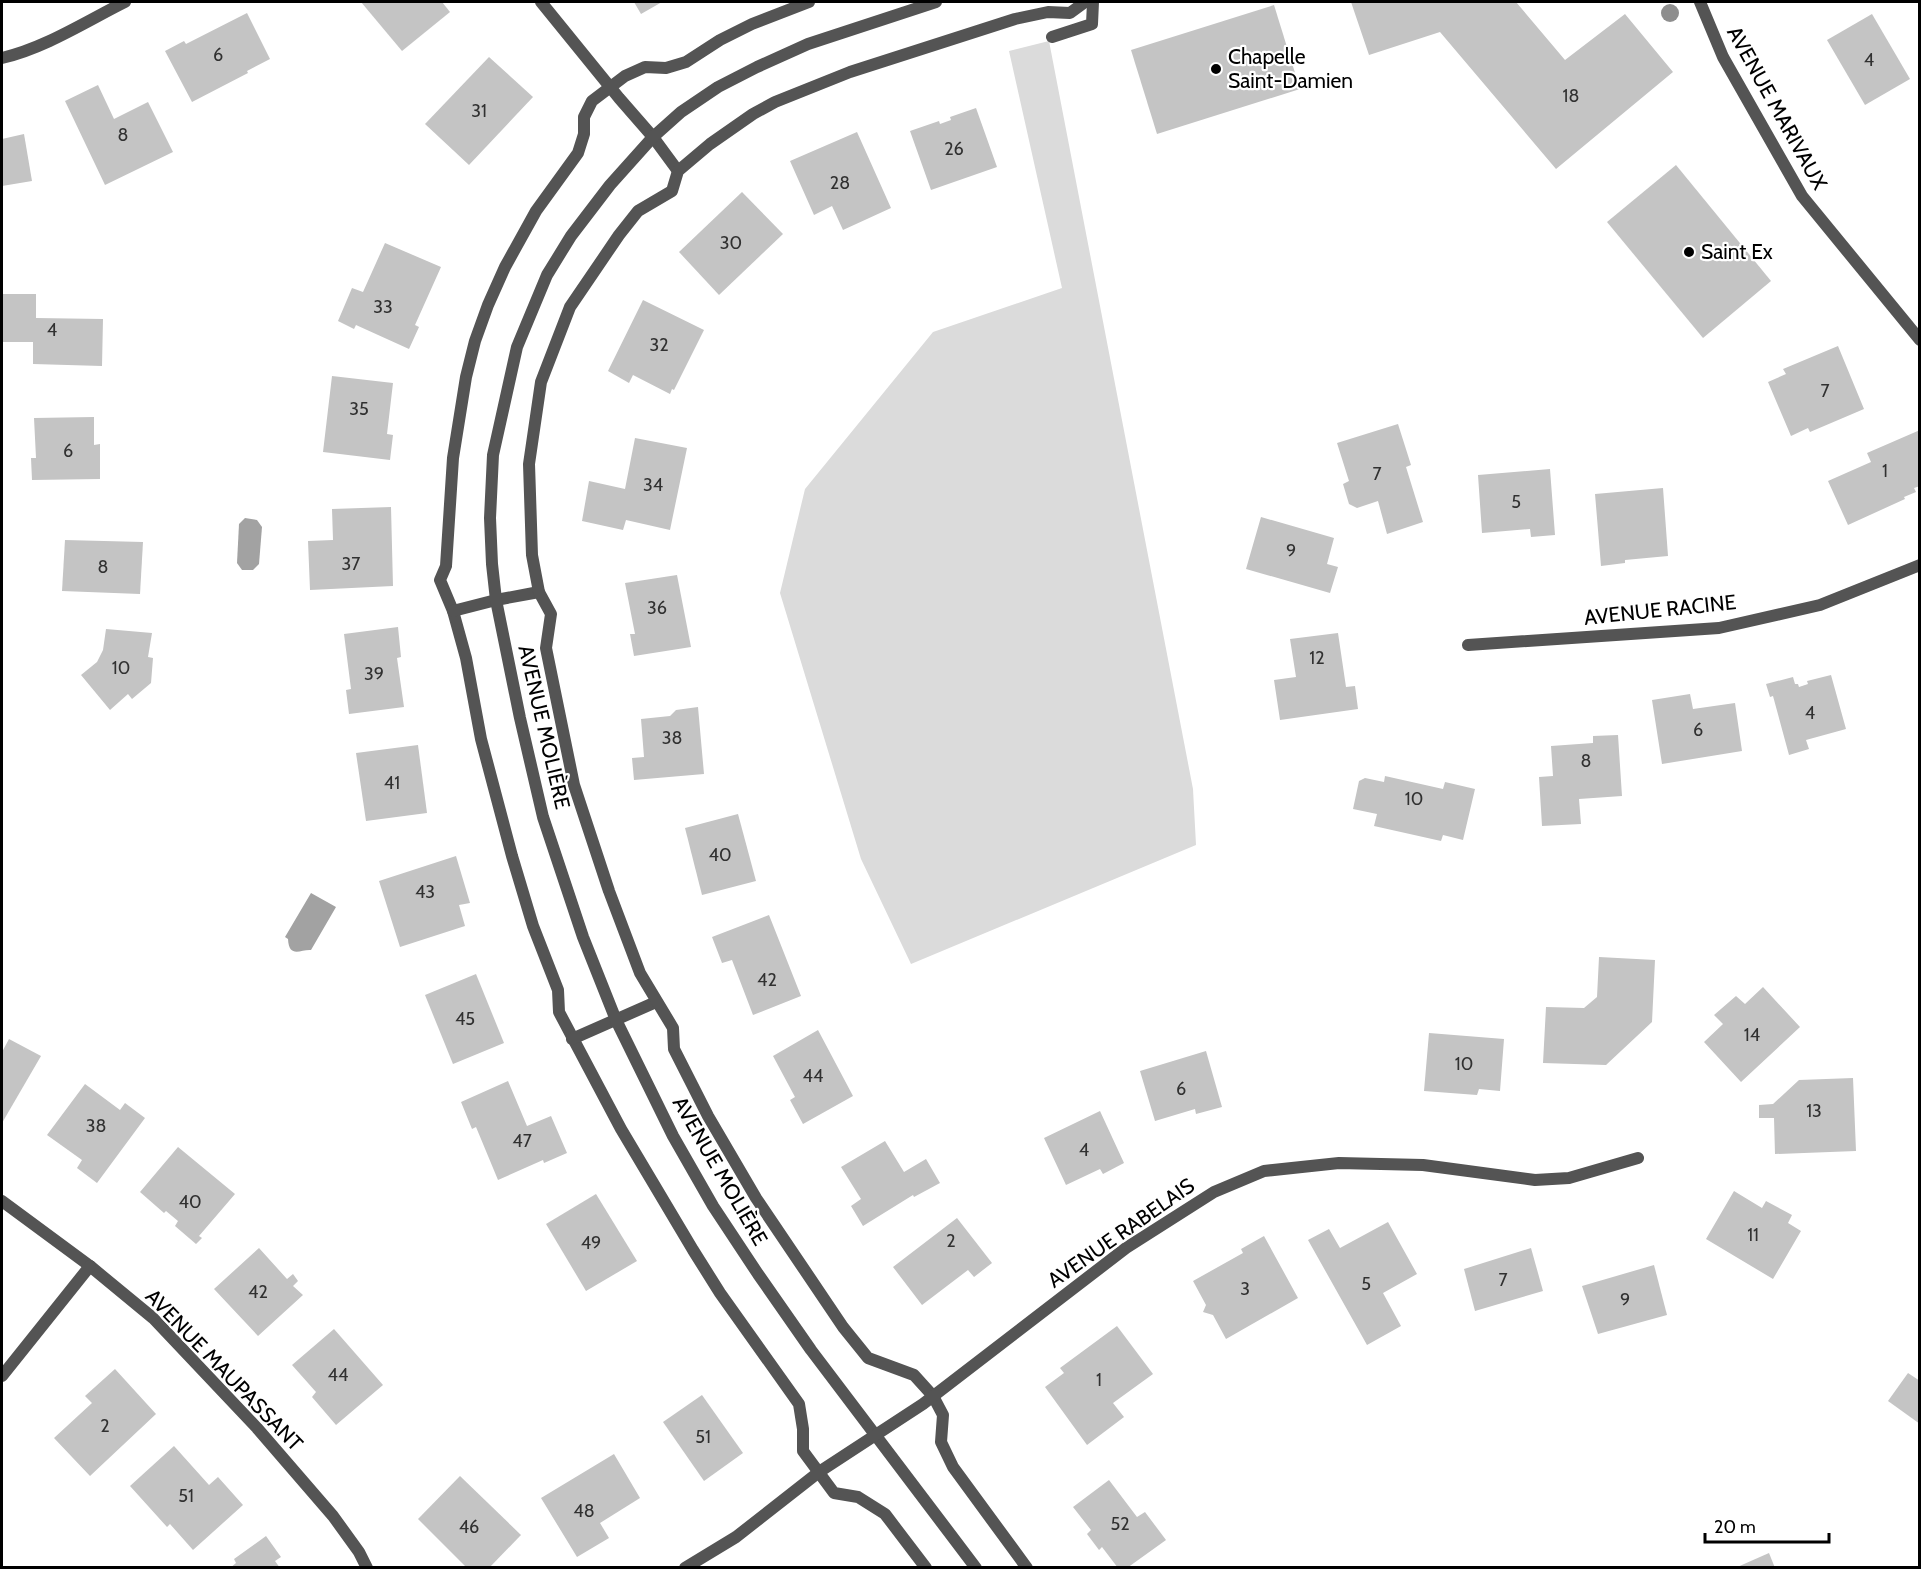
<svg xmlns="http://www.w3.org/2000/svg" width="1921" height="1569" viewBox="0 0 1921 1569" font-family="Cabin,sans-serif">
	<rect width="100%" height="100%" fill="#fff"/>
	<polygon fill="#dbdbdb" points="1049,41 1193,789 1196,845 911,964 861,859 780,593 805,489 933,332 1062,288 1009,51"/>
	<g fill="#a2a2a2">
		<polygon points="245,518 257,520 262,527 259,564 253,570 242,570 237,563 239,524"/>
		<path d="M311,893L336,907L311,950C301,949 289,959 288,939L285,937Z"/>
	</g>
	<g fill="#c4c4c4">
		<polygon points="361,2 442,2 450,12 402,51"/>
		<polygon points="634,2 662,2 641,14"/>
		<polygon points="1351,2 1516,2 1565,60 1625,14 1673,72 1556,169 1440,32 1369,55"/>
		<polygon points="1274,5 1300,89 1157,134 1131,50"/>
		<polygon points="247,13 270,59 247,71 248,73 192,102 165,51 184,41 186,44"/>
		<polygon points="1872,14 1910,79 1865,105 1827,40"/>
		<polygon points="489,57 533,97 469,165 425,124"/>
		<polygon points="98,85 114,119 148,102 173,152 105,185 65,101"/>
		<polygon points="976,108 997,167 931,190 910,131 939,121 940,124 951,120 950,117"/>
		<polygon points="857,132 891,208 843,230 832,206 814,215 790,161"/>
		<polygon points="24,134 32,181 2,186 2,139"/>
		<polygon points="1676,165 1771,281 1703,338 1607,222"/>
		<polygon points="742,192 783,234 719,295 679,252"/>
		<polygon points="385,243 441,267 415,325 419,327 409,349 356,325 354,329 338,321 352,288 363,292"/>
		<polygon points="2,294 36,294 36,318 103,319 102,366 33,364 33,342 2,342"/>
		<polygon points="643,300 704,330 674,390 672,389 670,394 633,375 629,383 608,371"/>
		<polygon points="1838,346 1864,409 1810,432 1808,428 1791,436 1768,382 1786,374 1783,369"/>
		<polygon points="332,376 393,383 387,434 393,435 390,460 323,452"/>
		<polygon points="94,417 94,445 100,444 100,479 32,480 31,458 36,458 34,418"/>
		<polygon points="1398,424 1411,465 1406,467 1423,522 1387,534 1378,501 1357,508 1349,504 1343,484 1349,481 1337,443"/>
		<polygon points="1920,430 1920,486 1914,488 1916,492 1904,497 1905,499 1848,525 1828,481 1871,462 1867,453"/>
		<polygon points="635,438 687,448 670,530 626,520 623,530 582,521 589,481 625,489"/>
		<polygon points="1550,469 1555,535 1531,537 1530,529 1482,533 1478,475"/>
		<polygon points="1663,488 1668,556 1625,560 1625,563 1601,566 1595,494"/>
		<polygon points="391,507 393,586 310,590 308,541 333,540 332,509"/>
		<polygon points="1261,517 1334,538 1327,564 1338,567 1330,593 1246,569"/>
		<polygon points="65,540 143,542 140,594 62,591"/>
		<polygon points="677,575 691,647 634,656 630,634 635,634 625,583"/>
		<polygon points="398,627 401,657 397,658 404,707 349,714 346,690 351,689 344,634"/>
		<polygon points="106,629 152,633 148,657 153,658 151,683 132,699 128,694 110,710 81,675 97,662 103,650"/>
		<polygon points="1338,633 1346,687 1355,686 1358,709 1280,720 1274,680 1296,677 1290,639"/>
		<polygon points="1831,675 1846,729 1806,740 1809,749 1789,755 1773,696 1770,697 1766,684 1793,677 1795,684 1798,684 1799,687 1808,684 1807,681"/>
		<polygon points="1690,694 1693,709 1735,703 1742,751 1662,764 1652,700"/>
		<polygon points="698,707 704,774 634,780 632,758 644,757 641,719 670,716 676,710"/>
		<polygon points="1618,735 1622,796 1579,799 1581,824 1542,826 1539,777 1553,776 1551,746 1593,743 1593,736"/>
		<polygon points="418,745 427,813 366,821 356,753"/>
		<polygon points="1385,776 1443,789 1445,782 1475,789 1463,840 1443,835 1441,841 1374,826 1377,814 1353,809 1359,781 1365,778 1384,782"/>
		<polygon points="738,814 756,881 702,895 685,828"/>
		<polygon points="456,856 470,903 459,905 465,926 400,947 379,881"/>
		<polygon points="769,915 801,996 753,1015 732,960 722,963 712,937"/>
		<polygon points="1599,957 1655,960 1652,1022 1606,1065 1543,1063 1546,1007 1584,1008 1597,997"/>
		<polygon points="476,974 504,1043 453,1064 425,995"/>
		<polygon points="1763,987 1800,1027 1741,1082 1704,1042 1723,1024 1714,1015 1736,996 1745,1004"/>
		<polygon points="818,1030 853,1096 803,1124 790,1100 795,1097 773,1056"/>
		<polygon points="1429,1033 1504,1039 1500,1091 1479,1089 1477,1095 1424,1091"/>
		<polygon points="9,1039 41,1056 2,1123 2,1052"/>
		<polygon points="1206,1051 1222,1107 1196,1114 1195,1109 1155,1121 1140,1071"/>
		<polygon points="1853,1078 1856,1151 1775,1154 1774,1118 1759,1118 1759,1105 1773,1104 1799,1080"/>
		<polygon points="508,1081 527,1126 551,1116 567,1153 544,1163 543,1160 498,1180 476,1127 472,1129 461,1102"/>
		<polygon points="85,1084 120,1110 125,1103 145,1118 97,1183 77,1168 82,1160 47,1135"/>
		<polygon points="1100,1111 1124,1163 1103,1174 1100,1169 1066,1185 1044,1138"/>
		<polygon points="885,1141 904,1172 926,1159 940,1183 914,1197 913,1195 863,1226 851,1206 861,1199 841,1167"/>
		<polygon points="178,1147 235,1194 199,1236 202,1238 196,1244 175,1226 178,1221 166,1211 164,1213 140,1192"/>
		<polygon points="1734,1191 1762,1208 1766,1201 1792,1215 1788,1223 1801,1231 1773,1279 1706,1239"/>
		<polygon points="596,1194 637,1261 586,1291 546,1224"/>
		<polygon points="957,1218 992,1263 974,1277 968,1270 922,1305 893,1267"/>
		<polygon points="1388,1222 1417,1274 1383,1293 1401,1326 1367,1345 1308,1240 1329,1229 1340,1248"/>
		<polygon points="1264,1236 1298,1298 1226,1339 1213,1315 1203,1312 1206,1305 1193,1281 1243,1253 1241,1249"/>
		<polygon points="259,1248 287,1279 293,1274 298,1281 293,1286 303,1295 258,1336 214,1289"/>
		<polygon points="1531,1248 1543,1291 1475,1311 1464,1269"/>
		<polygon points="1654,1265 1667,1315 1598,1334 1582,1286"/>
		<polygon points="1117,1326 1153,1374 1113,1403 1124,1417 1087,1445 1045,1387 1064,1373 1060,1368"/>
		<polygon points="334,1329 383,1385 336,1425 312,1397 316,1392 292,1365"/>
		<polygon points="115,1369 156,1414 90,1476 54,1438 92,1403 85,1396"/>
		<polygon points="1908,1373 1920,1381 1920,1424 1888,1401"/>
		<polygon points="702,1395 743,1453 704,1481 663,1422"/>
		<polygon points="174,1446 209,1485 218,1477 243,1505 193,1550 170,1524 167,1527 130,1486"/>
		<polygon points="614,1454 640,1498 600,1523 609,1538 577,1557 541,1498"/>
		<polygon points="460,1476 521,1535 489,1568 467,1568 418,1519"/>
		<polygon points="1109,1480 1137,1517 1145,1512 1166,1540 1127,1568 1118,1568 1102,1547 1099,1550 1087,1534 1091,1530 1073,1507"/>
		<polygon points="266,1536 281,1557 275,1561 280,1568 230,1568 236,1563 234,1559"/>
		<polygon points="1769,1553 1775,1568 1735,1568"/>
	</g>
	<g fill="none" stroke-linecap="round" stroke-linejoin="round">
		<g stroke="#545454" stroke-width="12">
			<polyline points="809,2 752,24 720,40 686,62 666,68 645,67 625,76 592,101 584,117 584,134 578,153 536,211 505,267 488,305 475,341 466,377 453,458 446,566 440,580 453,611 466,658 481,739 512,856 533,926 558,990 559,1012 621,1129 693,1250 720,1293 799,1404 803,1429 803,1451 834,1493 858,1497 885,1514 926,1568"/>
			<polyline points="1052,37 1092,24 1093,2"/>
			<polyline points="653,137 678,171"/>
			<polyline points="453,611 496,600 539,592"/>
			<polyline points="572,1039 656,1002"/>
			<polyline points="1027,1568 953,1467 941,1442 943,1415 933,1396 914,1375 868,1358 843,1327 756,1198 708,1116 674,1049 673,1028 640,973 609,891 574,785 546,648 551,614 539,592 532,555 529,464 541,382 570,307 619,235 638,211 672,191 678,171 710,144 753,114 775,102 850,72 1015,19 1048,12 1070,13 1085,2"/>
		</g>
		<g stroke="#545454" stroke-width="12">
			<polyline points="541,2 619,98 653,137"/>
			<polyline points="936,2 808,44 757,67 718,87 681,112 653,137 610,185 571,236 547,275 517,347 493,455 490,518 492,564 496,600 520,718 543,817 583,937 616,1020 673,1136 713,1206 758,1274 811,1350 976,1568"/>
			<polyline points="1700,2 1723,57 1802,196 1920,340"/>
			<path d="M2,58C45,48 85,22 125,2"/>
			<polyline points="1468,645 1719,628 1820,605 1920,565"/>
			<polyline points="2,1201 90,1266 153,1318 257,1428 333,1516 359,1552 367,1568"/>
			<polyline points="2,1376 90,1266"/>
			<polyline points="685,1568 736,1537 819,1472 923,1404 1126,1248 1214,1192 1264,1171 1339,1163 1423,1165 1535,1180 1569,1178 1638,1158"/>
		</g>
	</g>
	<circle fill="#8e8e8e" cx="1670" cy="13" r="9"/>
	<g fill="#000" stroke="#fff" stroke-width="2">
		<circle cx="1216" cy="69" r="6"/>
		<circle cx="1689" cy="252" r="6"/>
	</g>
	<g text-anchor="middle" stroke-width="4.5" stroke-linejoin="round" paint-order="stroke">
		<g font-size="18" fill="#313131">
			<text x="218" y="61">6</text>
			<text x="1869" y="66">4</text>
			<text x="1571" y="102">18</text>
			<text x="479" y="117">31</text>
			<text x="123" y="141">8</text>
			<text x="954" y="155">26</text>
			<text x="840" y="189">28</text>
			<text x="731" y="249">30</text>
			<text x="383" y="313">33</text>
			<text x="52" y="336">4</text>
			<text x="659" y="351">32</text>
			<text x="1825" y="397">7</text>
			<text x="359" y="415">35</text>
			<text x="68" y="457">6</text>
			<text x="1885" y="477">1</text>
			<text x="1377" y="480">7</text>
			<text x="653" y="491">34</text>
			<text x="1516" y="508">5</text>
			<text x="1291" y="557">9</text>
			<text x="351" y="570">37</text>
			<text x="103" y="573">8</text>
			<text x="657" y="614">36</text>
			<text x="1317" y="664">12</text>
			<text x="121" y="674">10</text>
			<text x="374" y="680">39</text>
			<text x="1810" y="719">4</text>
			<text x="1698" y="736">6</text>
			<text x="672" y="744">38</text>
			<text x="1586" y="767">8</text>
			<text x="392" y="789">41</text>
			<text x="1414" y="805">10</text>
			<text x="720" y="861">40</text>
			<text x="425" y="898">43</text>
			<text x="767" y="986">42</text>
			<text x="465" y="1025">45</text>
			<text x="1752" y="1041">14</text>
			<text x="1464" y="1070">10</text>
			<text x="813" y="1082">44</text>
			<text x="1181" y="1095">6</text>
			<text x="1814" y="1117">13</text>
			<text x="96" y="1132">38</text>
			<text x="522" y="1147">47</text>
			<text x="1084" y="1156">4</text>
			<text x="190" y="1208">40</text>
			<text x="1753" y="1241">11</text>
			<text x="951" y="1247">2</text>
			<text x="591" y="1249">49</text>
			<text x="1503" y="1286">7</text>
			<text x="1366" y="1290">5</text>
			<text x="1245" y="1295">3</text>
			<text x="258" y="1298">42</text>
			<text x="1625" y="1306">9</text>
			<text x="338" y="1381">44</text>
			<text x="1099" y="1386">1</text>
			<text x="105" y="1432">2</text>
			<text x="703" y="1443">51</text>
			<text x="186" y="1502">51</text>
			<text x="584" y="1517">48</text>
			<text x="1120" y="1530">52</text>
			<text x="469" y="1533">46</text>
		</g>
		<g font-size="21" fill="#000" stroke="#fff" text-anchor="start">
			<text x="1228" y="64">Chapelle<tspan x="1228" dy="24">Saint-Damien</tspan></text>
			<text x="1701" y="259">Saint Ex</text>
		</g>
		<g font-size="21" fill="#000" stroke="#fff">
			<text transform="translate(1777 108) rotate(61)" y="7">AVENUE MARIVAUX</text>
			<text transform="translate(1660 610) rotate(-6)" y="7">AVENUE RACINE</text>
			<text transform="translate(544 727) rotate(77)" y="7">AVENUE MOLIÈRE</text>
			<text transform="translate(720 1171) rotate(60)" y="7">AVENUE MOLIÈRE</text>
			<text transform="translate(1121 1233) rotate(-35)" y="7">AVENUE RABELAIS</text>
			<text transform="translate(224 1370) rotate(46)" y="7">AVENUE MAUPASSANT</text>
		</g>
	</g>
	<rect width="1921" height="1569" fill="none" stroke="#000000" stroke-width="6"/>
	<path d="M1705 1533v9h124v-9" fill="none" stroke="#000000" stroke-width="3"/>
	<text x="1714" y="1533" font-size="18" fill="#000000" stroke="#ffffff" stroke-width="4.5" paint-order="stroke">20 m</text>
</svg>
